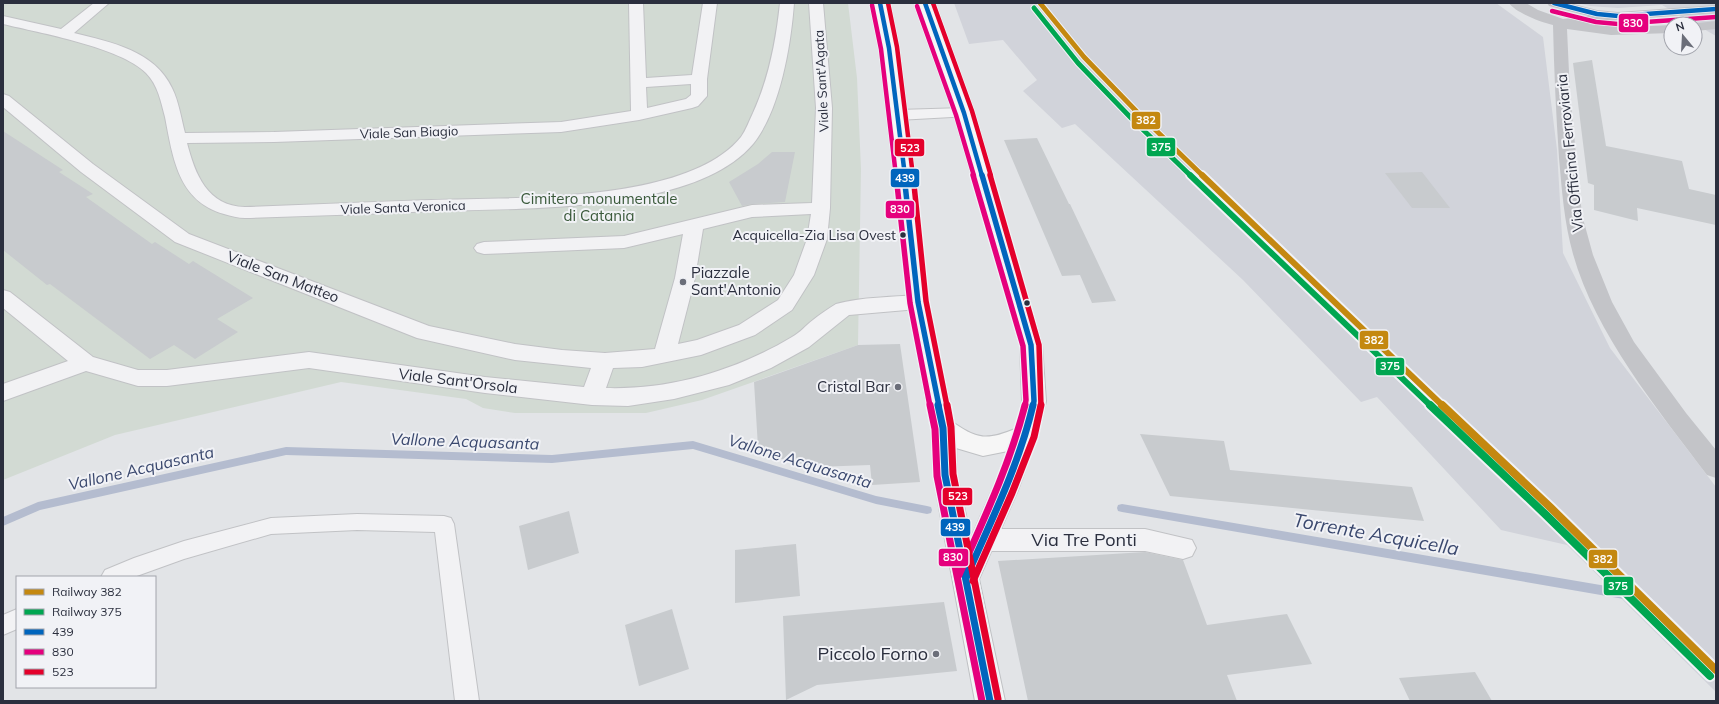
<svg xmlns="http://www.w3.org/2000/svg" width="1719" height="704" viewBox="0 0 1719 704" font-family="Mulish,sans-serif">
	<rect width="100%" height="100%" fill="#e2e4e7"/>
	<g fill="#d1d3da">
		<polygon points="954,3 1496,3 1543,37 1557,150 1563,253 1610,348 1716,487 1716,692 1567,545 1501,530 1377,397 1361,402 1243,280 1075,124 1062,128 1023,91 1037,80 1003,40 969,44"/>
		<polygon points="1577,3 1716,3 1716,36 1662,5 1618,8 1590,6"/>
	</g>
	<polygon fill="#d2dad3" points="3,3 848,3 857,78 861,169 858,345 702,400 646,413 515,413 483,408 466,399 341,382 115,435 3,480"/>
	<g fill="none" stroke-linecap="round" stroke-linejoin="round">
		<g fill="#b4bccf" fill-rule="evenodd">
			<polygon points="693,441 876,496 927,506 931,507 932,510 931,513 927,514 876,504 693,449 552,463 286,455 40,510 3,526 3,517 38,502 286,447 552,455"/>
			<polygon points="1122,504 1624,589 1628,590 1630,594 1628,598 1624,599 1122,512 1118,511 1117,508 1118,505"/>
		</g>
	</g>
	<g fill="#c8cbce">
		<polygon points="1592,60 1606,146 1682,161 1689,189 1716,195 1716,225 1637,208 1638,221 1594,210 1594,185 1588,183 1573,63"/>
		<polygon points="3,131 63,170 59,172 93,194 86,197 152,244 155,242 189,264 193,261 253,298 217,319 238,332 195,359 174,345 150,359 50,284 47,285 3,250"/>
		<polygon points="1037,138 1069,204 1070,204 1116,301 1092,303 1080,275 1062,276 1004,140"/>
		<polygon points="772,152 795,152 785,202 752,204 742,206 729,182 758,164"/>
		<polygon points="1422,172 1450,208 1412,208 1385,173"/>
		<polygon points="900,344 920,482 872,485 870,465 816,467 774,457 773,449 758,447 754,382 858,345"/>
		<polygon points="1140,434 1224,441 1230,470 1412,487 1424,521 1170,496"/>
		<polygon points="569,511 579,553 528,570 519,526"/>
		<polygon points="796,544 800,596 735,603 735,550"/>
		<polygon points="1145,552 1183,560 1207,625 1287,614 1312,664 1227,675 1237,701 1028,701 998,561"/>
		<polygon points="944,602 957,671 817,685 786,700 783,616"/>
		<polygon points="672,609 689,669 639,686 625,625"/>
		<polygon points="1475,672 1492,701 1410,701 1399,678"/>
	</g>
	<g fill="none" stroke-linecap="round" stroke-linejoin="round">
		<defs>
			<g id="service">
				<polygon points="357,514 444,516 451,518 454,524 479,701 455,701 435,532 357,530 271,534 184,559 134,577 101,577 105,570 134,558 184,541 271,518"/>
				<polygon points="17,609 17,629 3,635 3,615"/>
			</g>
			<g id="pedestrian">
				<path d="M94,3H109L74,33C111,42 155,51 172,88C179,102 181,118 185,133L274,132L561,122L631,111L629,3H643L646,78L692,75L703,3H717L707,79V96L698,106L692,108L639,120L561,132L274,142L187,143C195,174 207,206 245,207C307,205 369,202 431,200C512,197 687,204 741,137C746,130 749,121 753,113C769,78 776,41 780,3H794C791,45 780,111 753,144C694,214 519,208 434,211C371,214 308,216 245,218C238,218 231,216 224,214C178,201 173,158 165,117C161,102 158,85 146,73C120,47 40,33 3,24V16L61,29ZM691,84V95L686,99L647,108L646,87Z"/>
				<path d="M809,3H823L832,108L830,208L827,239L814,275L792,310L755,335L701,355L642,367L613,368L606,388C671,390 737,370 792,337C800,333 806,325 813,320C820,314 828,309 836,304C862,297 891,297 918,295L925,297L928,302L925,307L918,309L849,315L809,347L771,368L729,385L674,399L628,406L592,405L485,393L309,368L167,386H138L86,371L3,401V384L68,361L3,308V290L10,292L93,357L138,370H167L309,352L485,377L584,387L591,368L515,360L417,338L175,242L81,172L3,107V94L9,96L93,164L189,234L429,326L515,344L562,350L605,353L655,349L675,278L683,234L624,248L484,254L477,252L474,248L477,244L484,242L624,236L752,205L812,203L816,108ZM811,214L807,239L794,275L778,300L739,325L697,340L678,344L695,278L703,229L752,217Z"/>
			</g>
			<g id="minor">
				<polygon points="964,108 970,110 972,113 970,116 898,120 892,118 890,115 892,112 898,110"/>
				<polygon points="983,529 1145,529 1192,540 1196,548 1192,556 1183,559 1145,551 983,551 974,548 970,540 974,532"/>
			</g>
			<path id="primary" d="M873,3H887C908,102 913,202 928,301C935,342 945,383 954,423C978,440 988,440 1015,429L1022,401L1020,345L956,113L918,3H932L972,113L1042,345L1046,401L1038,435L1018,490L979,579L1005,701H975L933,475L931,428L908,302L890,115L882,48ZM956,448L983,456L1008,451L992,490L971,538L957,475Z"/>
		</defs>
		<use href="#service" stroke="#c1c2c5" stroke-width="2"/>
		<use href="#pedestrian" stroke="#c1c2c5" stroke-width="2"/>
		<use href="#minor" stroke="#c1c2c5" stroke-width="2"/>
		<use href="#primary" stroke="#bfc1c4" stroke-width="2"/>
		<use href="#service" fill="#f2f2f4" fill-rule="evenodd"/>
		<use href="#pedestrian" fill="#f2f2f4" fill-rule="evenodd"/>
		<use href="#minor" fill="#f2f2f4" fill-rule="evenodd"/>
		<g fill="#c3c4c8" fill-rule="evenodd">
			<path d="M1509,3H1526L1538,10L1563,19L1588,16L1549,6L1547,3H1570L1597,10L1618,12L1716,5V13L1618,20L1588,24L1631,27L1671,25V33L1611,35L1567,29L1570,94L1582,215L1593,255L1612,302L1634,342L1686,413L1716,450V478L1707,475C1658,410 1595,333 1573,254C1564,222 1562,191 1559,158C1556,114 1554,70 1553,25C1541,22 1516,13 1509,3Z"/>
			<polygon points="1716,21 1716,29 1695,31 1695,24 1690,24"/>
		</g>
		<use href="#primary" fill="#f6f6f6" fill-rule="evenodd"/>
		<defs>
			<g id="bus-1-far2">
				<polyline points="880,3 889,48 905,176"/>
				<polyline points="925,3 964,113 982,176"/>
				<polyline points="1554,3 1597,14 1618,16 1716,9"/>
			</g>
			<g id="bus-1-far1">
				<polyline points="904,175 918,302 939,406"/>
				<polyline points="982,175 1031,345 1034,401 1033,406"/>
			</g>
			<g id="bus-1">
				<polyline points="938,405 943,428 945,475 990,701"/>
				<path d="M966,578C991,521 1019,465 1033,405"/>
			</g>
			<g id="bus-2-far2">
				<polyline points="872,5 881,49 896,176"/>
				<polyline points="917,6 956,115 974,176"/>
				<polyline points="1552,11 1596,22 1618,24 1716,17"/>
			</g>
			<g id="bus-2-far1">
				<polyline points="896,175 910,303 930,406"/>
				<polyline points="973,175 1023,346 1026,400 1025,406"/>
			</g>
			<g id="bus-2">
				<polyline points="930,405 935,429 937,476 982,701"/>
				<path d="M959,575C984,519 1010,464 1025,405"/>
			</g>
			<g id="bus-3-far2">
				<polyline points="888,3 897,47 913,176"/>
				<polyline points="933,3 972,111 991,176"/>
			</g>
			<g id="bus-3-far1">
				<polyline points="913,175 926,301 947,406"/>
				<polyline points="990,175 1039,345 1041,406"/>
			</g>
			<g id="bus-3">
				<polyline points="947,405 951,427 953,474 998,699"/>
				<polyline points="973,581 1012,493 1034,437 1041,405"/>
			</g>
		</defs>
		<use href="#bus-1-far2" stroke="#f1f2f6" stroke-width="6"/>
		<use href="#bus-1-far1" stroke="#f1f2f6" stroke-width="8"/>
		<use href="#bus-1" stroke="#f1f2f6" stroke-width="10"/>
		<use href="#bus-2-far2" stroke="#f1f2f6" stroke-width="6"/>
		<use href="#bus-2-far1" stroke="#f1f2f6" stroke-width="8"/>
		<use href="#bus-2" stroke="#f1f2f6" stroke-width="10"/>
		<use href="#bus-3-far2" stroke="#f1f2f6" stroke-width="6"/>
		<use href="#bus-3-far1" stroke="#f1f2f6" stroke-width="8"/>
		<use href="#bus-3" stroke="#f1f2f6" stroke-width="10"/>
		<use href="#bus-1-far2" stroke="#0065bd" stroke-width="4.5"/>
		<use href="#bus-1-far1" stroke="#0065bd" stroke-width="5.5"/>
		<use href="#bus-1" stroke="#0065bd" stroke-width="7"/>
		<use href="#bus-2-far2" stroke="#e5007d" stroke-width="4.5"/>
		<use href="#bus-2-far1" stroke="#e5007d" stroke-width="5.5"/>
		<use href="#bus-2" stroke="#e5007d" stroke-width="7"/>
		<use href="#bus-3-far2" stroke="#e4002b" stroke-width="4.5"/>
		<use href="#bus-3-far1" stroke="#e4002b" stroke-width="5.5"/>
		<use href="#bus-3" stroke="#e4002b" stroke-width="7"/>
		<defs>
			<polyline id="rail-1-far2" points="1040,3 1084,57 1139,114 1203,176"/>
			<polyline id="rail-1-far1" points="1202,175 1443,406"/>
			<polyline id="rail-1" points="1442,405 1551,508 1716,670"/>
			<polyline id="rail-2-far2" points="1034,8 1078,63 1133,120 1191,176"/>
			<polyline id="rail-2-far1" points="1190,175 1431,406"/>
			<polyline id="rail-2" points="1430,405 1545,514 1710,676"/>
		</defs>
		<use href="#rail-1-far2" stroke="#f1f2f6" stroke-width="7"/>
		<use href="#rail-1-far1" stroke="#f1f2f6" stroke-width="10"/>
		<use href="#rail-1" stroke="#f1f2f6" stroke-width="12"/>
		<use href="#rail-2-far2" stroke="#f1f2f6" stroke-width="7"/>
		<use href="#rail-2-far1" stroke="#f1f2f6" stroke-width="10"/>
		<use href="#rail-2" stroke="#f1f2f6" stroke-width="12"/>
		<use href="#rail-1-far2" stroke="#c48810" stroke-width="5"/>
		<use href="#rail-1-far1" stroke="#c48810" stroke-width="6"/>
		<use href="#rail-1" stroke="#c48810" stroke-width="8"/>
		<use href="#rail-2-far2" stroke="#00a651" stroke-width="5"/>
		<use href="#rail-2-far1" stroke="#00a651" stroke-width="6"/>
		<use href="#rail-2" stroke="#00a651" stroke-width="8"/>
	</g>
	<g fill="#2b2f3e" stroke="#f1f2f6" stroke-width="1.5">
		<circle cx="903" cy="235" r="3.5"/>
		<circle cx="1027" cy="303" r="3.5"/>
	</g>
	<g fill="#6b6e79" stroke="#f1f2f6" stroke-width="1.5">
		<circle cx="683" cy="282" r="4"/>
		<circle cx="898" cy="387" r="4"/>
		<circle cx="936" cy="654" r="4"/>
	</g>
	<g text-anchor="middle" stroke-width="4" stroke-linejoin="round" paint-order="stroke">
		<g font-size="13" fill="#2b2f3e" stroke="#f1f2f6">
			<text transform="translate(821 81) rotate(-93)" y="5">Viale Sant'Agata</text>
			<text transform="translate(409 132) rotate(-2)" y="5">Viale San Biagio</text>
			<text transform="translate(403 207) rotate(-2)" y="5">Viale Santa Veronica</text>
		</g>
		<g font-size="14" fill="#2b2f3e" stroke="#f1f2f6" text-anchor="end">
			<text x="896" y="240">Acquicella-Zia Lisa Ovest</text>
		</g>
		<g font-size="15" fill="#2b2f3e" stroke="#f1f2f6">
			<text transform="translate(1570 153) rotate(-96)" y="5">Via Officina Ferroviaria</text>
			<text transform="translate(283 277) rotate(21)" y="5">Viale San Matteo</text>
			<text transform="translate(458 381) rotate(7)" y="5">Viale Sant'Orsola</text>
		</g>
		<g font-size="15" fill="#3a593a" stroke="#f1f2f6">
			<text x="599" y="204">Cimitero monumentale<tspan x="599" dy="17">di Catania</tspan></text>
		</g>
		<g font-size="15" fill="#2b2f3e" stroke="#f1f2f6" text-anchor="start">
			<text x="691" y="278">Piazzale<tspan x="691" dy="17">Sant'Antonio</tspan></text>
			<text x="890" y="392" text-anchor="end">Cristal Bar</text>
		</g>
		<g font-size="16" font-style="italic" fill="#3a486e" stroke="#f1f2f6">
			<text transform="translate(465 441) rotate(2)" y="6">Vallone Acquasanta</text>
			<text transform="translate(800 461) rotate(17)" y="6">Vallone Acquasanta</text>
			<text transform="translate(141 468) rotate(-13)" y="6">Vallone Acquasanta</text>
		</g>
		<g font-size="18" fill="#2b2f3e" stroke="#f1f2f6">
			<text x="1084" y="546">Via Tre Ponti</text>
		</g>
		<g font-size="18" fill="#2b2f3e" stroke="#f1f2f6" text-anchor="end">
			<text x="928" y="660">Piccolo Forno</text>
		</g>
		<g font-size="19" font-style="italic" fill="#3a486e" stroke="#f1f2f6">
			<text transform="translate(1376 534) rotate(10)" y="7">Torrente Acquicella</text>
		</g>
	</g>
	<g stroke="#f1f2f6" stroke-width="1.5">
		<rect x="1618" y="13" width="31" height="20" rx="4" fill="#e5007d"/>
		<rect x="1131" y="111" width="30" height="19" rx="4" fill="#c48810"/>
		<rect x="1146" y="137" width="30" height="20" rx="4" fill="#00a651"/>
		<rect x="894" y="138" width="31" height="19" rx="4" fill="#e4002b"/>
		<rect x="890" y="168" width="30" height="20" rx="4" fill="#0065bd"/>
		<rect x="885" y="200" width="30" height="19" rx="4" fill="#e5007d"/>
		<rect x="1359" y="330" width="30" height="20" rx="4" fill="#c48810"/>
		<rect x="1375" y="357" width="30" height="19" rx="4" fill="#00a651"/>
		<rect x="942" y="487" width="31" height="19" rx="4" fill="#e4002b"/>
		<rect x="940" y="518" width="31" height="19" rx="4" fill="#0065bd"/>
		<rect x="938" y="548" width="31" height="19" rx="4" fill="#e5007d"/>
		<rect x="1588" y="549" width="30" height="20" rx="4" fill="#c48810"/>
		<rect x="1603" y="576" width="31" height="20" rx="4" fill="#00a651"/>
	</g>
	<g font-size="11" text-anchor="middle" font-weight="bold" fill="#fff">
		<text x="1633" y="27">830</text>
		<text x="1146" y="124">382</text>
		<text x="1161" y="151">375</text>
		<text x="910" y="152">523</text>
		<text x="905" y="182">439</text>
		<text x="900" y="213">830</text>
		<text x="1374" y="344">382</text>
		<text x="1390" y="370">375</text>
		<text x="958" y="500">523</text>
		<text x="955" y="531">439</text>
		<text x="953" y="561">830</text>
		<text x="1603" y="563">382</text>
		<text x="1618" y="590">375</text>
	</g>
	<rect width="1719" height="704" fill="none" stroke="#2b2f3e" stroke-width="8"/>
	<rect x="16" y="576" width="140" height="112" fill="#f1f2f6" stroke="#a2a4ac"/>
	<rect x="24" y="589" width="20" height="6" fill="#c48810" stroke="#a2a4ac"/>
	<text x="52" y="596" font-size="12" fill="#2b2f3e">Railway 382</text>
	<rect x="24" y="609" width="20" height="6" fill="#00a651" stroke="#a2a4ac"/>
	<text x="52" y="616" font-size="12" fill="#2b2f3e">Railway 375</text>
	<rect x="24" y="629" width="20" height="6" fill="#0065bd" stroke="#a2a4ac"/>
	<text x="52" y="636" font-size="12" fill="#2b2f3e">439</text>
	<rect x="24" y="649" width="20" height="6" fill="#e5007d" stroke="#a2a4ac"/>
	<text x="52" y="656" font-size="12" fill="#2b2f3e">830</text>
	<rect x="24" y="669" width="20" height="6" fill="#e4002b" stroke="#a2a4ac"/>
	<text x="52" y="676" font-size="12" fill="#2b2f3e">523</text>
	<g transform="translate(1683 36) rotate(342)"><circle r="19" fill="#f1f2f6" stroke="#a2a4ac"/>
	<path d="M0-3L7 15L0 10L-7 15Z" fill="#6b6e79"/>
	<text y="-6" font-size="11" font-weight="bold" text-anchor="middle" fill="#2b2f3e">N</text>
	</g>
</svg>
